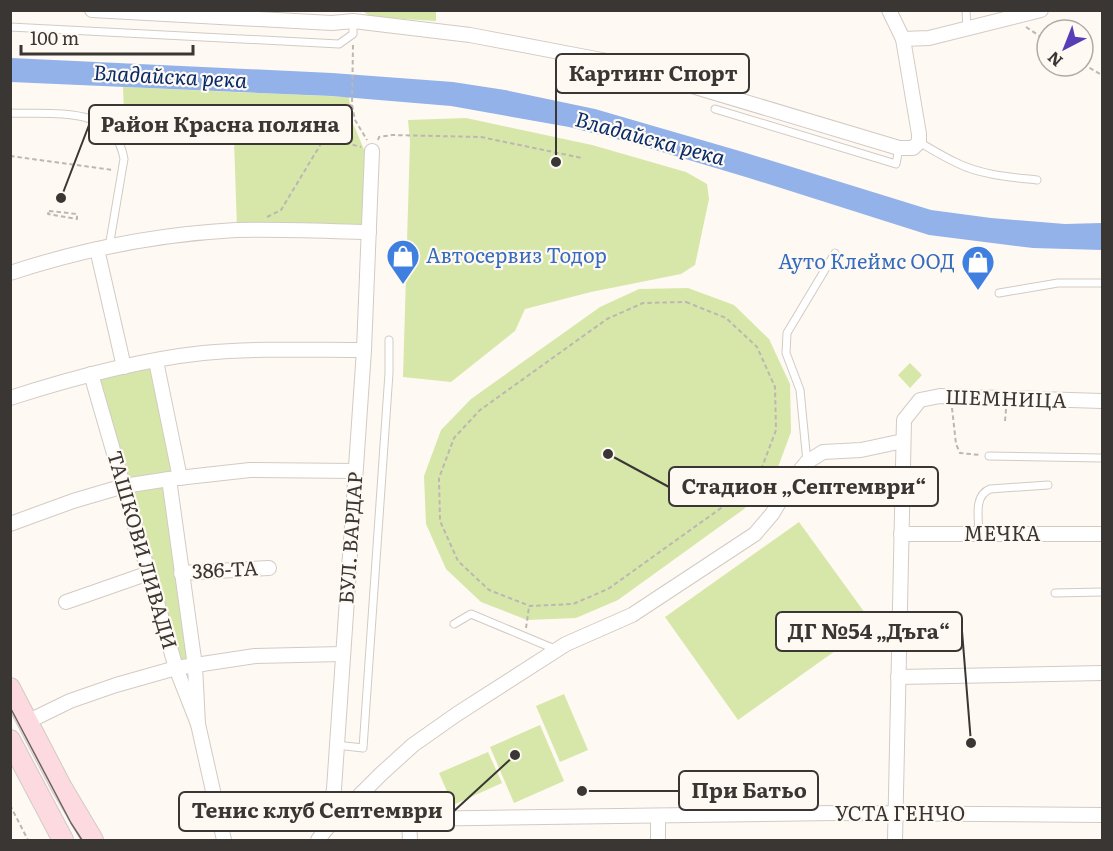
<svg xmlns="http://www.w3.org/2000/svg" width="1113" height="851" viewBox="0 0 1113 851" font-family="Literata,serif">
	<rect width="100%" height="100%" fill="#fff9f3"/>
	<g fill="#d7e7a9">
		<polygon points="363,11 436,11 436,21 370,17"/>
		<polygon points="123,87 349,97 352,121 366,154 364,227 237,230 234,139 125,140"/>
		<polygon points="466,118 592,145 686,172 707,184 709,199 695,265 681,274 591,292 525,309 515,331 451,382 403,377 410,141 408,120"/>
		<polygon points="688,288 734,305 769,339 790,384 791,432 774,478 744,509 618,600 576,618 527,620 481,602 446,569 426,524 424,476 441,430 471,399 600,307 639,289"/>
		<polygon points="156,361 180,478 124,486 91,374"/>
		<polygon points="910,363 922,375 910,388 898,375"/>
		<polygon points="168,481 194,664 177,666 126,487"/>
		<polygon points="799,522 873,624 738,720 665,617"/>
		<polygon points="564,694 588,750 560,762 536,706"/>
		<polygon points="540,725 564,781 514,803 490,747"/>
		<polygon points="488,752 502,783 453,805 439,773"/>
	</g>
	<polygon fill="#92b2e9" points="11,58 332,73 453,82 505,90 595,109 743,152 931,210 991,218 1065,224 1102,223 1102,250 1033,248 929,235 749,178 632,143 569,127 451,106 331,96 11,82"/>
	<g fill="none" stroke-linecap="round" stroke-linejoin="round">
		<defs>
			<g id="lane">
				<polyline points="966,10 967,30"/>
				<polyline points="10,27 339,44 353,34 353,21"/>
				<polyline points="715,109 896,164 899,148"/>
				<path d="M10,113C53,115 115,104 124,159L109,247"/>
				<path d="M919,142C931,149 944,157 957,163C981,175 1010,177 1037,180"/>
				<polyline points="999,293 1058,283 1102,283"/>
				<polyline points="989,456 1102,458"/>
				<polyline points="807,462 800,390 786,353 787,333 835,253"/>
				<path d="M979,534C979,519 973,496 990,489L1048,485"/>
				<polyline points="1055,593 1102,592"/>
				<polyline points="454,624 471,614 557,650"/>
				<polyline points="336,745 363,748 389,373 389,340"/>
			</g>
			<g id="street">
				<polyline points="92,10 332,23 353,21 470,35 612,62 899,148 913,148 919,142 919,134 903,39 889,10"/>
				<polyline points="903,39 929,38 1041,10"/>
				<polyline points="97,249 124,367"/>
				<path d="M10,273C83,249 160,234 236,230C280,229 325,231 369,232"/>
				<polyline points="156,361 180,478"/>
				<polyline points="91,374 176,668 198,724"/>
				<path d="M10,398C72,378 138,360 203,353C256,348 310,350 364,350"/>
				<polyline points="169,479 195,666 198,724 224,840"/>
				<polyline points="10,524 73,501 124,486 169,479 250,470 355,471"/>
				<polyline points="901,534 1102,534"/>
				<polyline points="181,573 269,568"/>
				<polyline points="66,602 149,573"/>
				<polyline points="898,677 1102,673"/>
				<polyline points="27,722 70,701 116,685 176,668 255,656 342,654"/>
				<polyline points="326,829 381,774 413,745 457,714 566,644 632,615 755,534 772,514 794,478 807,462 823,452 861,450 903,441"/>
				<polyline points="318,840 326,829 334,789 364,350 372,151"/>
				<polyline points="410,840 409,819 837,813 1102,815"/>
				<polyline points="658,840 658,816"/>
				<polyline points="895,840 904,420 920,400 940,396 1102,401"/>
			</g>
			<g id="secondary">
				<polyline points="10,688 61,786 93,840"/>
				<polyline points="10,740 63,840"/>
			</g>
		</defs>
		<use href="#lane" stroke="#d2cbc4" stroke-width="9"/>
		<use href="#street" stroke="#d2cbc4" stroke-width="16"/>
		<use href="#secondary" stroke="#d2cbc4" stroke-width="22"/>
		<g stroke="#bcb7b2" stroke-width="2" stroke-dasharray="4.5 3" stroke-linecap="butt">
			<polyline points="1026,27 1047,41"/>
			<polyline points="353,45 352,105 355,120 367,140"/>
			<polyline points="1083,64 1102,75"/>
			<polyline points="115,124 128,120 325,137 361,147"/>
			<polyline points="378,140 379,137 392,135 481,137 582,158"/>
			<polyline points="10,156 113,170"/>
			<polygon points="49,211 77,214 77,219 48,214"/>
			<polyline points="267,217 281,210 325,137 334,112 342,106 352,105"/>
			<polygon points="686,302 726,318 757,347 775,387 776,430 761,470 735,498 608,589 573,604 530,606 489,590 458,561 440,521 439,478 454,438 480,410 607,319 643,303"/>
			<polyline points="952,408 956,444 960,453 980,455"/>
			<polyline points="1005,421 1006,409"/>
			<polyline points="526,628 529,607"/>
			<polyline points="10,805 28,840"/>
			<polyline points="362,811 383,812 398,816"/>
		</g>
		<use href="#lane" stroke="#fff" stroke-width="7"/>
		<use href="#street" stroke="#fff" stroke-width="14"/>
		<use href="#secondary" stroke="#fddae0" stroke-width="20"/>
		<polyline stroke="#6a6663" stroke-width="1.5" points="10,707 71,823 82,840"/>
	</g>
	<defs>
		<symbol id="shop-pin" viewBox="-11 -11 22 30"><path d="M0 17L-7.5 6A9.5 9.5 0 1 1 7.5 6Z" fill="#3f7fe0" stroke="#fff9f3"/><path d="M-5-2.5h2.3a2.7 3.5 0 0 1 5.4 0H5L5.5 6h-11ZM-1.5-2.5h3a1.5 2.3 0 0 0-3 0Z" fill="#fff"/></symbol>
	</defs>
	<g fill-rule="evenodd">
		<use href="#shop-pin" x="384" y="237" width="38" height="52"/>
		<use href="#shop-pin" x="959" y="243" width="38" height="52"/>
	</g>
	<g text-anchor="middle" stroke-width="4.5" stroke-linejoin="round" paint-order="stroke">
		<g font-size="20" fill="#366cbe" stroke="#fff9f3" text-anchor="start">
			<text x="426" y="263">Автосервиз Тодор</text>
			<text x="955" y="269" text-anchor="end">Ауто Клеймс ООД</text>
		</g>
		<g font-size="20" fill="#393633" stroke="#fff9f3">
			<text transform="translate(1006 399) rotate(2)" y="7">ШЕМНИЦА</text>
			<text x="1002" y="541">МЕЧКА</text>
			<text transform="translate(351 538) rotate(-86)" y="7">БУЛ. ВАРДАР</text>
			<text transform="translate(142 550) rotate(74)" y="7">ТАШКОВИ ЛИВАДИ</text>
			<text transform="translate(225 570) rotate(-3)" y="7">386-ТА</text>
			<text x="900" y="821">УСТА ГЕНЧО</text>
		</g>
		<g font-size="21" font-style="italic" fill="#082c6a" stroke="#fff9f3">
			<text transform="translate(170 77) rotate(3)" y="7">Владайска река</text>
			<text transform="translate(650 139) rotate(15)" y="7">Владайска река</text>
		</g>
	</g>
	<path fill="none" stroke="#393633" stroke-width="2" d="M556 162L556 74M61 198L89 125M608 454L669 487M971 743L962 631M582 791L679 791M515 755L454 811"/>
	<g fill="#393633" stroke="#fff9f3" stroke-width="2">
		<circle cx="556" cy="162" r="6"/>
		<circle cx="61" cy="198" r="6"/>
		<circle cx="608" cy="454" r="6"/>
		<circle cx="971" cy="743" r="6"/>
		<circle cx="582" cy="791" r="6"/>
		<circle cx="515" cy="755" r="6"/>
	</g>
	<g fill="#fff9f3" stroke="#393633" stroke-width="2">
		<rect x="556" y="54" width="193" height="39" rx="6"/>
		<rect x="89" y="105" width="263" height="39" rx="6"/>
		<rect x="669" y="467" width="269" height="39" rx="6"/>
		<rect x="776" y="612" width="186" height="39" rx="6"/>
		<rect x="679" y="771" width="139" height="39" rx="6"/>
		<rect x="179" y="792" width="275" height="39" rx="6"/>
	</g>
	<g font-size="21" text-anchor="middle" font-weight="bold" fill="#393633">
		<text x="653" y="81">Картинг Спорт</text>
		<text x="220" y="132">Район Красна поляна</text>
		<text x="804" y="494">Стадион „Септември“</text>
		<text x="869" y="639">ДГ №54 „Дъга“</text>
		<text x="749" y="798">При Батьо</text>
		<text x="317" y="818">Тенис клуб Септември</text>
	</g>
	<rect width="1113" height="851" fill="none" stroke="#393633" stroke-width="24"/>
	<g transform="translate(1065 48) rotate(222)"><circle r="28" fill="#fff9f3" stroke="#b0aba6" stroke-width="1.5"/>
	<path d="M0-4.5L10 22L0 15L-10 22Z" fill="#583eb6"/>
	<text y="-9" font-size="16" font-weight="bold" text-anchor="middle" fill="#393633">N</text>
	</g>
	<path d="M21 45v9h172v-9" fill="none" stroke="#393633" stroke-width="3"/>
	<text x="30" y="45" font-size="18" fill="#393633" stroke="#fff9f3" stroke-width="4.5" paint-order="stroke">100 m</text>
</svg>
